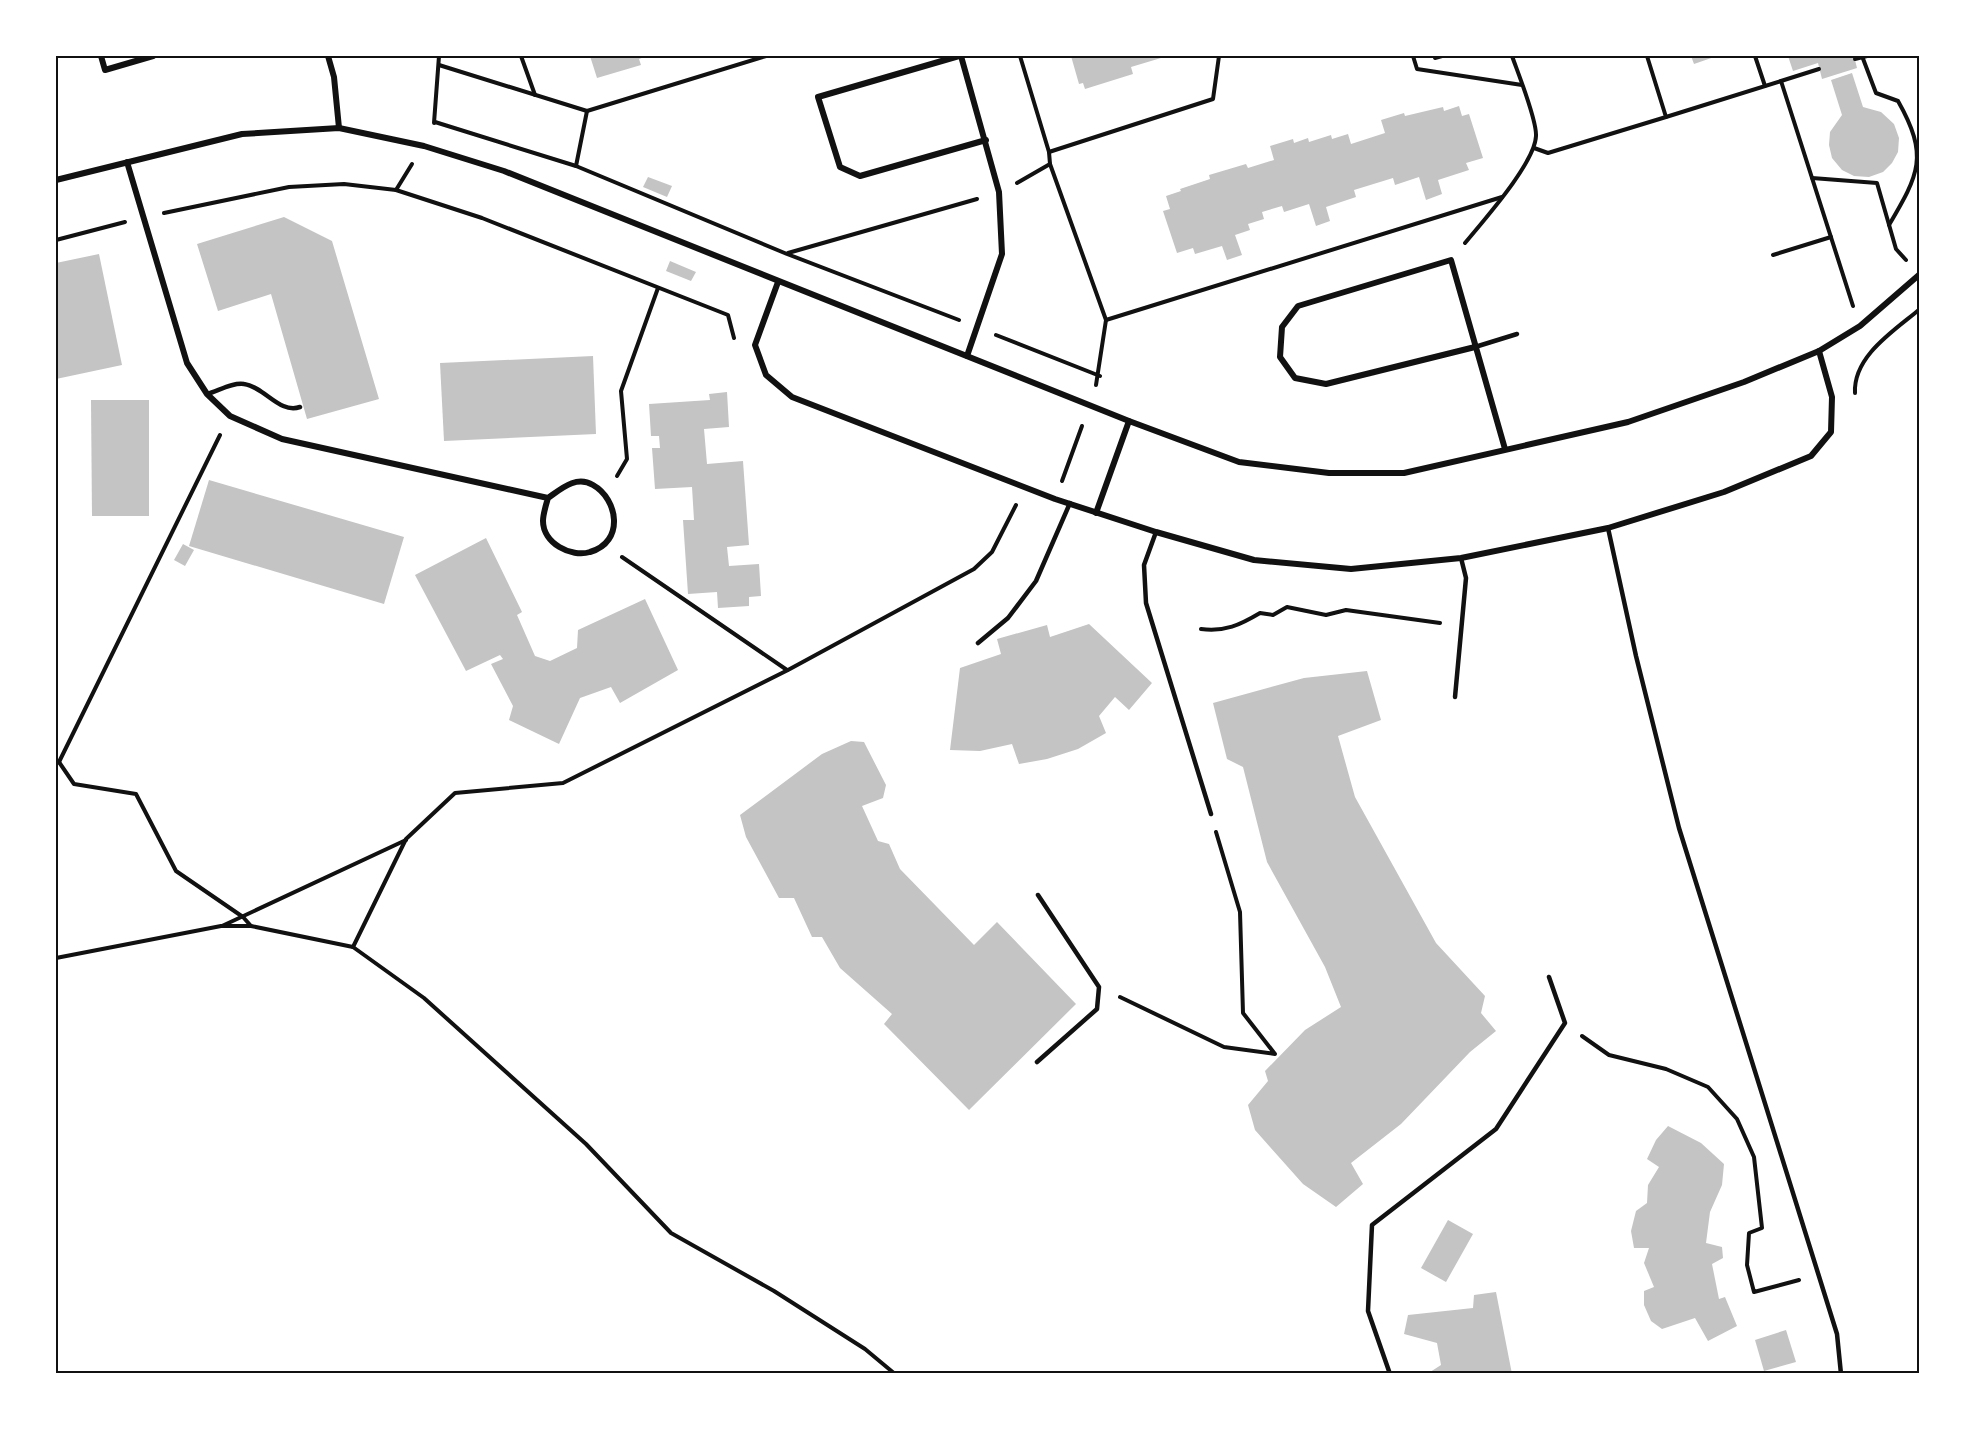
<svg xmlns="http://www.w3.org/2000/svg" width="1975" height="1429" viewBox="0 0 1975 1429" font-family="Manrope,sans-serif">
	<rect width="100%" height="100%" fill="#fff"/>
	<g fill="#c4c4c4">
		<polygon points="590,56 647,56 639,59 641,65 597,78"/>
		<polygon points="1071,56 1160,56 1161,58 1131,67 1133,74 1085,89 1083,83 1079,84"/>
		<polygon points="1691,56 1717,56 1694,64"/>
		<polygon points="1788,56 1854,56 1857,68 1822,79 1818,63 1793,71"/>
		<polygon points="1852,73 1863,107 1881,112 1894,124 1899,138 1898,152 1892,163 1883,172 1869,177 1854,176 1842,170 1832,158 1829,145 1830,132 1842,115 1831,80"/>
		<polygon points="1459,106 1462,116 1469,114 1483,158 1466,163 1469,170 1438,180 1442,194 1426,200 1419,177 1395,185 1393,178 1354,190 1356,197 1326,207 1330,221 1316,226 1309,204 1284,212 1282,206 1262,212 1264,219 1248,224 1250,230 1235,235 1242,255 1227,260 1222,246 1195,254 1193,248 1177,253 1163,211 1170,209 1166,196 1181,191 1180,189 1210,179 1209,175 1246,164 1248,168 1274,160 1270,146 1293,139 1294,143 1308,138 1309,142 1331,135 1332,139 1348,134 1351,144 1385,133 1381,120 1404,113 1405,116 1443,107 1444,111"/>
		<polygon points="648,177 672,186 667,197 643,187"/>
		<polygon points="284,217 332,241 379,399 307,419 271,294 218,311 197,244"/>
		<polygon points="99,254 122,365 56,379 56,263"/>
		<polygon points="670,261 696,272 691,281 666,271"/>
		<polygon points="593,356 596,434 444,441 440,363"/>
		<polygon points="727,392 729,427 704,429 707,464 743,461 749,545 727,547 729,566 759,564 761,596 749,597 749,606 718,608 717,592 688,594 683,520 694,520 692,487 655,489 652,448 660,448 659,436 651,436 649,404 710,400 709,394"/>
		<polygon points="91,400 149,400 149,516 92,516"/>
		<polygon points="209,480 404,537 384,604 189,546"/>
		<polygon points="486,538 522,612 517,615 535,656 550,661 577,648 578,630 645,599 678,670 620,703 611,687 580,698 559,744 509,720 513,706 491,664 503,659 500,655 466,671 415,575"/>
		<polygon points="183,544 194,550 185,566 174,560"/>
		<polygon points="1089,624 1152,683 1129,710 1115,697 1099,716 1106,733 1078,749 1047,759 1019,764 1012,744 980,751 950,750 960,668 1001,654 997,639 1047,625 1050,637"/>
		<polygon points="1367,671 1381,720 1338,736 1355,797 1436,943 1485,996 1481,1013 1496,1031 1470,1052 1401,1124 1351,1163 1363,1184 1336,1207 1303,1184 1255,1130 1248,1105 1268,1081 1265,1071 1305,1030 1341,1007 1325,967 1267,862 1243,767 1227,759 1213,703 1304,678"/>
		<polygon points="851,741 864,742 886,785 883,798 862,806 878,841 889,844 900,869 974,945 997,922 1076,1004 969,1110 884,1024 892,1014 840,968 822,937 812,937 794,898 779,898 746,837 740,815 822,754"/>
		<polygon points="1668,1126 1701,1143 1724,1164 1722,1185 1710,1212 1706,1243 1722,1247 1723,1258 1712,1264 1719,1299 1725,1297 1737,1326 1708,1341 1695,1318 1662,1329 1651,1321 1644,1305 1644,1291 1654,1287 1644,1263 1649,1248 1634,1248 1631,1231 1636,1211 1647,1203 1648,1185 1659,1167 1647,1159 1656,1140"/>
		<polygon points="1448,1220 1473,1234 1446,1282 1421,1268"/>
		<polygon points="1496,1292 1512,1374 1427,1374 1441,1365 1437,1343 1404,1334 1408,1315 1473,1308 1474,1295"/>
		<polygon points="1786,1330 1796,1362 1764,1371 1755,1340"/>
	</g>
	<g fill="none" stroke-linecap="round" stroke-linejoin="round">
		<g stroke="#111" stroke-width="4">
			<polyline points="521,56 535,95"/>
			<polyline points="1020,56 1049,152 1050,164 1106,320 1096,385"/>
			<polyline points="1413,56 1417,69 1522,85"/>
			<polyline points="1755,56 1765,86"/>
			<path d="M1862,56L1876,93L1898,101C1929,156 1919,174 1889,225"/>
			<polyline points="1435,58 1442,56"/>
			<polyline points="1855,59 1867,56"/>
			<polyline points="439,65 587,111 766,56"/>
			<polyline points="1781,81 1819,69"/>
			<polyline points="1666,117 1781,81 1853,306"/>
			<polyline points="435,122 576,166 787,254 959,320"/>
			<polyline points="434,123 439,56"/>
			<polyline points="1534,148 1548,153 1666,117 1647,56"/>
			<polyline points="1049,152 1213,99 1219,56"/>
			<polyline points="576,166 587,111"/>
			<polyline points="1812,178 1877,183 1896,249 1906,260"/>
			<polyline points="1017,183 1050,164"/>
			<polyline points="396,190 412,164"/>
			<polyline points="164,213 289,187 344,184 396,190 482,218 728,315 734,338"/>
			<polyline points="56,240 125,222"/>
			<path d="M1465,243C1483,221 1535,163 1536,136C1537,120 1518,73 1512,56"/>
			<polyline points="788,253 977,199"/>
			<polyline points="1773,255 1831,237"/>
			<polyline points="1106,320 1502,197"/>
			<polyline points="996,335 1100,376"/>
			<path d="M1855,393C1853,356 1895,330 1920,309"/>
			<polyline points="617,476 627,459 621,391 658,288"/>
			<polyline points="1062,481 1082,426"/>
			<polyline points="622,557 787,670"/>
			<path d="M1201,629C1225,632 1240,625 1260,613L1273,615L1287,607L1326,615L1346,610L1440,623"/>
			<polyline points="59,762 74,784 136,794 176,871 243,917 251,926"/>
			<polyline points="56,763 59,762 220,435"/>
			<polyline points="222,926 406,840"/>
			<polyline points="353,947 406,839 455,793 563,783 788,670 974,569 992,552 1016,505"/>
			<polyline points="56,958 221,926 251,926 353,947 424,998 586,1144 671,1233 774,1291 865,1349 895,1374"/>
			<polyline points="1120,997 1224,1047 1275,1054 1243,1013 1240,912 1216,832"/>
			<polyline points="1582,1036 1609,1055 1666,1069 1708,1087 1737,1119 1754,1157 1762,1228 1749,1233 1747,1265 1754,1292 1799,1280"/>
		</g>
		<g stroke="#111" stroke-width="4.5">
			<polyline points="1475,347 1517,334"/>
			<path d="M207,394C218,391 233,382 244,384C265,387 279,414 300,407"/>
			<polyline points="1608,528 1636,656 1679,828 1837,1334 1841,1374"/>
			<polyline points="1156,532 1144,565 1146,603 1211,814"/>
			<polyline points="978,643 1008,618 1036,581 1070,503"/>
			<polyline points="1455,697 1466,578 1461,558"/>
			<polyline points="1037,1062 1097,1009 1099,987 1038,895"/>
			<polyline points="1390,1374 1368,1311 1372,1225 1496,1129 1565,1023 1549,977"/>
		</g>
		<g stroke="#111" stroke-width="6">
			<polyline points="101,56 105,70 153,56"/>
			<polyline points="328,56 334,77 339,128"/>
			<polyline points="959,56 818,97 840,167 860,176 986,140"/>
			<polyline points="961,56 999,192 1002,254 967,356"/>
			<path d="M127,162L187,363L207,394L230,416L282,439L548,498C561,489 576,475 593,485C618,499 625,542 590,552C571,558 543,543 543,521C543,514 546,505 548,498"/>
			<polyline points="56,180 242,134 339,128 424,146 504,171 1129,421 1239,462 1329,473 1404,473 1628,422 1744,382 1819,351 1860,326 1920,274"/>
			<polyline points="778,282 755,345 766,375 792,397 1055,499 1156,532 1254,560 1351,569 1461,558 1608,528 1724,492 1811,456 1831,432 1832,397 1819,351"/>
			<polyline points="1475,347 1326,384 1295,378 1280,357 1282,327 1298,306 1451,260 1505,449"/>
			<polyline points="1096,513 1129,421"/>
		</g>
	</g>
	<rect width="1975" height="1429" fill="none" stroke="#ffffff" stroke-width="114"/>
	<rect x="57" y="57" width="1861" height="1315" fill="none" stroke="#111" stroke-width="2"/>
</svg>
